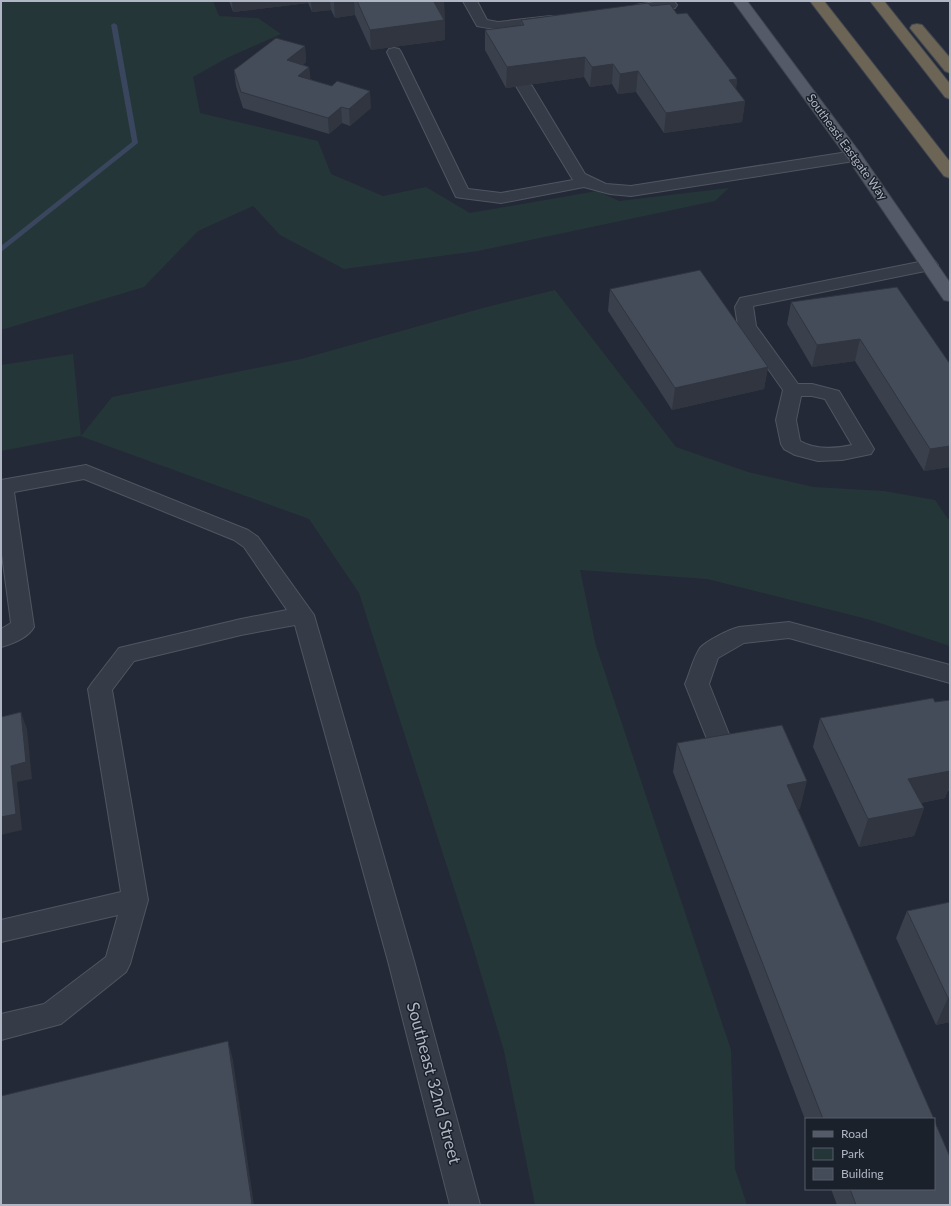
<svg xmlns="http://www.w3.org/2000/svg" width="951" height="1206" viewBox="0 0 951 1206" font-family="Lato,sans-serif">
	<rect width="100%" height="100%" fill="#232936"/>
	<g fill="#253638">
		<polygon points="1,1 213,1 219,16 258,18 281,34 227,58 193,77 200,113 318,141 331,174 383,196 426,187 470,213 597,191 619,201 729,188 715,201 478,251 344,269 280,235 253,206 198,231 144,287 1,330"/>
		<polygon points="555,290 676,447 748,472 814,487 884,491 935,500 948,519 950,519 950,646 867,619 707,579 580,570 596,646 731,1050 735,1169 747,1205 535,1205 504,1051 472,944 359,593 309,519 80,436 1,451 1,365 73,354 81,436 112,397 301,359 483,308"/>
	</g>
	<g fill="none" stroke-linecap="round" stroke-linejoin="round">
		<polygon fill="#39465e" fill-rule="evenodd" points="114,23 117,25 138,143 1,252 1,246 132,142 111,25"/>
		<defs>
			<g id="minor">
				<path d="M463,1H477L487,20L498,22L551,16L556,17L558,20L556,23L551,24C525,27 503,32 477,26Z"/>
				<path d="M660,1H674L677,5L675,8C664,11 647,14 636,11L634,8L636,5Z"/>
				<polygon points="394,48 399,49 401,52 468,189 501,193 573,180 516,86 519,83 524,81 529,83 532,86 585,174 606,184 631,186 854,151 860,153 862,156 860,159 854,161 631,196 610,194 584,187 501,203 462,198 456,197 454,193 387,52 389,49"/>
				<path d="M929,260L935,261L938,265L935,269L753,306L756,326L798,384H812L839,391L874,449L871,454L842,460L818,461L795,455L784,449L781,444L776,420L783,390L738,326L735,307L740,298ZM801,396H812L825,399L852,445C834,449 816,450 800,441L796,420Z"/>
				<path d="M86,465L248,530L258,537L314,615L414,961L480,1205H450L388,961L295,625L241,635L134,661L112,690L148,900L130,964L126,972L61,1024L1,1040V1014L44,1004L106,957L118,915L1,942V920L121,892L88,689L92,683L119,648L241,619L287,610L244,547L234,540L84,479L14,492L34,627C28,638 12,644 1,647V629L11,623L1,547V480Z"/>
				<path d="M789,622L950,665V683L789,638L744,643L718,658L709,684L740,762L737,769L728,772L719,769L685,684C690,673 693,658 700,648C706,641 730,629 739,627Z"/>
			</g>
			<polygon id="major" points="733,1 747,1 860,153 950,283 950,301 944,300 848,159"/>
			<g id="highway">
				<polygon points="810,1 824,1 950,162 950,178 944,176"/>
				<polygon points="870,1 884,1 950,84 950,99 945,97"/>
				<polygon points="917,24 922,25 950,58 950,73 945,71 910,28 912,25"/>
			</g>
		</defs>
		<use href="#minor" stroke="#505661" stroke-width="2"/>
		<use href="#major" stroke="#3f4550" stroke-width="2"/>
		<use href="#highway" stroke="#404651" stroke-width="2"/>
		<use href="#minor" fill="#363c47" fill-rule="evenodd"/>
		<use href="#major" fill="#545a67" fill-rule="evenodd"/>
		<use href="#highway" fill="#6c6454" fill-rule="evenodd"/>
	</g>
	<g fill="#3a414d">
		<polygon points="229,1 444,1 445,40 371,50 355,15 335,18 331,10 312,12 308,3 233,12"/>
		<polygon points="651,6 677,14 737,79 736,89 745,101 742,122 664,133 636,92 618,94 612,84 590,87 584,77 506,88 485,50 485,30 521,25 521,20"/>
		<polygon points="305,46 306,62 303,65 309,67 310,79 371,108 350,126 342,123 329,134 243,108 236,86 234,70"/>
		<polygon points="610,289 768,367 764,389 672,410 608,311"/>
		<polygon points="791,302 950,364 950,467 924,471 855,361 812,367 787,324"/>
		<polygon points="950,700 950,793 948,790 945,798 921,803 924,808 914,836 859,847 813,747 820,718"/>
		<polygon points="677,743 800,809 798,809 934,1119 806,1119 806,1122 673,772"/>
		<polygon points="950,902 950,1022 936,1025 896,938 907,911"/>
		<polygon points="831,1189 934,1189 950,1205 837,1205"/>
	</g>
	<g fill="#30353f">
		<polygon points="232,1 308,1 308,3 233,12"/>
		<polygon points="311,1 330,1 331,10 312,12"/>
		<polygon points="334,1 354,1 355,15 335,18"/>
		<polygon points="438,1 444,1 445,20 434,2"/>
		<polygon points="444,20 445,40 371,50 370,30"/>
		<polygon points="305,46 306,62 289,76 287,60"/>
		<polygon points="585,57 584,77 506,88 507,67"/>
		<polygon points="613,64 612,84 590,87 592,67"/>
		<polygon points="309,67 311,83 298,76"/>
		<polygon points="638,71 636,92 618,94 620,74"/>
		<polygon points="737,79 735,99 729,80"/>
		<polygon points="370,91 371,108 350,126 349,109"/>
		<polygon points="745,101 742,122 664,133 666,113"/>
		<polygon points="341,107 342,123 329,134 328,118"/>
		<polygon points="860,339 855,361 812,367 817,345"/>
		<polygon points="768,367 764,389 672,410 675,388"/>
		<polygon points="950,446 950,467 924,471 930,449"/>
		<polygon points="21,712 27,729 32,779 17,782 22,830 1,835 1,817 11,766"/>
		<polygon points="950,764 950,785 945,798 899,807 908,779"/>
		<polygon points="807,781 800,809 780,813 787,785"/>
		<polygon points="924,808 914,836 859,847 868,819"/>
		<polygon points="948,998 950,998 950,1022 936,1025"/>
		<polygon points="228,1041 233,1060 254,1205 246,1205"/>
	</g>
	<g fill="#444c5a" stroke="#30353f">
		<polygon points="357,1 438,1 434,2 444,20 370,30"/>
		<polygon points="648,3 651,6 670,4 677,14 687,13 737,79 729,80 745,101 666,113 638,71 620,74 613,64 592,67 585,57 507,67 485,30 524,25 521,20"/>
		<polygon points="276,38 305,46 287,60 309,67 298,76 332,86 337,81 370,91 349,109 341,107 328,118 241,92 234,70"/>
		<polygon points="700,270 768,367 675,388 610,289"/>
		<polygon points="897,287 950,364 950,446 930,449 860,339 817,345 791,302"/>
		<polygon points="933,698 935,702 950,700 950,771 908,779 924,808 868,819 820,718"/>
		<polygon points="21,712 26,762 11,766 16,814 1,817 1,717"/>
		<polygon points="782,725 807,781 787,785 934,1119 823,1119 677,743"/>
		<polygon points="950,902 950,998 948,998 907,911"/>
		<polygon points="228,1041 252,1204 246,1205 1,1205 1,1096"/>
		<polygon points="934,1120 950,1157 950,1205 856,1205 850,1189 934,1189"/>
	</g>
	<g text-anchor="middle" stroke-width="3" stroke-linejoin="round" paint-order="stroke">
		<g font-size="12" fill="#b0b6c3" stroke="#1b212b">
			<text transform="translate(847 147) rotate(54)" y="4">Southeast Eastgate Way</text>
		</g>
		<g font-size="17" fill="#b0b6c3" stroke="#1b212b">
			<text transform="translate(434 1083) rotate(75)" y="6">Southeast 32nd Street</text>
		</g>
	</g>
	<rect width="951" height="1206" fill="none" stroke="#b0b6c3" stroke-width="4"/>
	<rect x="805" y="1118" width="130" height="72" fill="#1b212b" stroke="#575d68"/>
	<rect x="813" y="1131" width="20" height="6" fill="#545a67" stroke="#575d68"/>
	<text x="841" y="1138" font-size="12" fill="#b0b6c3">Road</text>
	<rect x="813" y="1148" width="20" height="12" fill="#253638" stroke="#575d68"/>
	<text x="841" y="1158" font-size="12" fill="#b0b6c3">Park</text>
	<rect x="813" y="1168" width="20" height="12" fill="#444c5a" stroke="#575d68"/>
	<text x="841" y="1178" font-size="12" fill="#b0b6c3">Building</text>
</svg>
